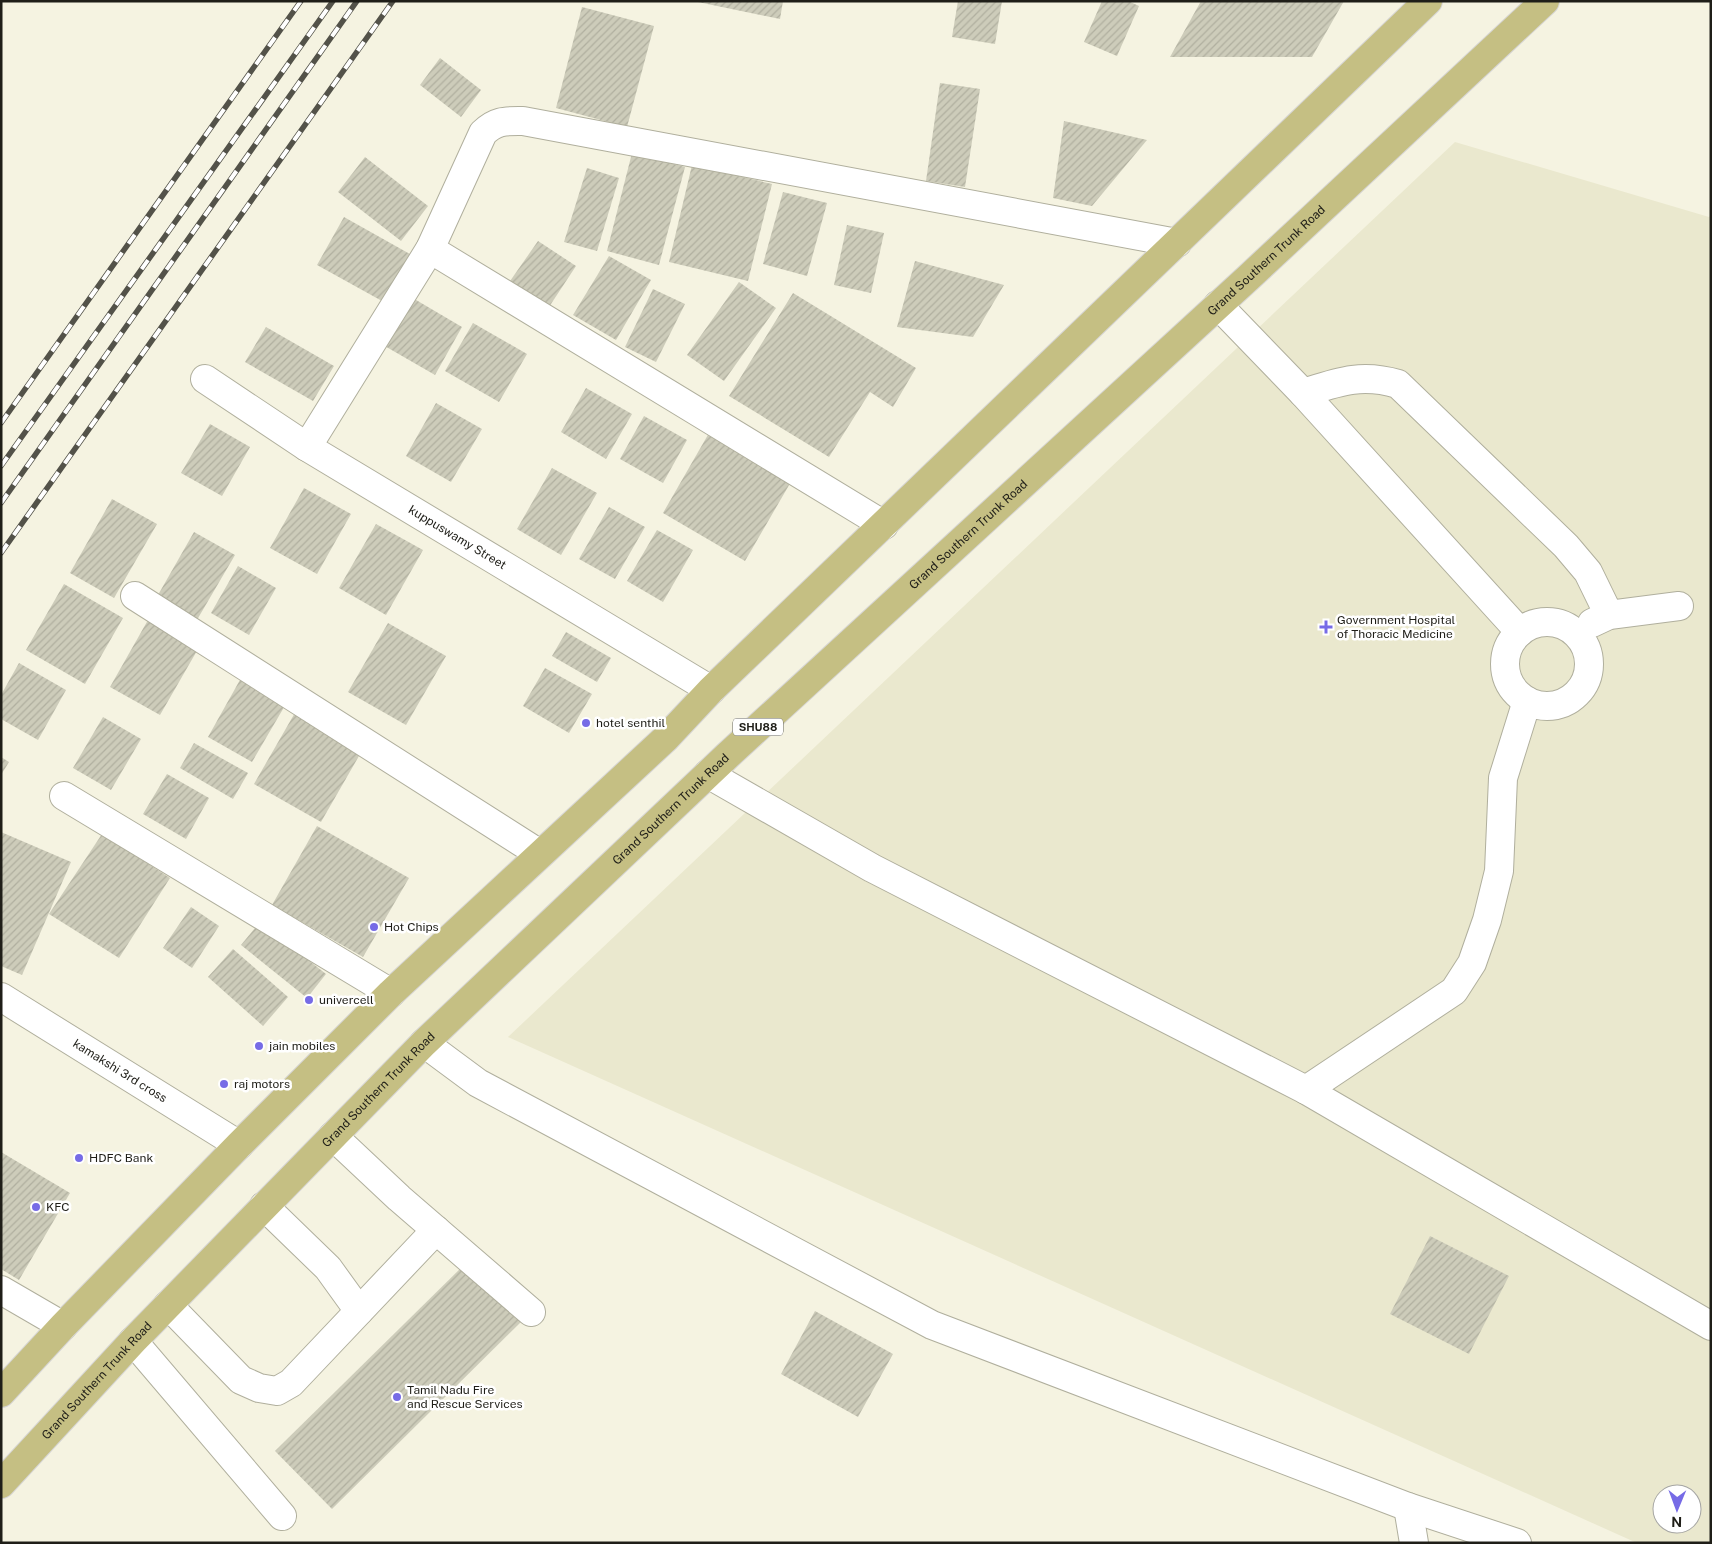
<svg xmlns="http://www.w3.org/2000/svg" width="1712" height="1544" viewBox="0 0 1712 1544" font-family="'Public Sans',sans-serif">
	<defs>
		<pattern id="building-hatch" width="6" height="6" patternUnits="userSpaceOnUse" patternTransform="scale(1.25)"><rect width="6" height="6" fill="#cdccba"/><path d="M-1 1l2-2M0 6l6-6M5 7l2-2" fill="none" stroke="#b0af9f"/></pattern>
	</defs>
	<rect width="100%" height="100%" fill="#f5f3e1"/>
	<path fill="#eae8ce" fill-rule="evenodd" d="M1455,142L1709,217L1711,215V1543H1637L508,1037ZM1662,1494H1692V1524H1662Z"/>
	<g fill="url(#building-hatch)">
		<polygon points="693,1 783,1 780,19"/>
		<polygon points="958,1 1002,1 995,44 952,37"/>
		<polygon points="1102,1 1128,1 1139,6 1117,56 1084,42"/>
		<polygon points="1201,1 1344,1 1312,57 1170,57"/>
		<polygon points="582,7 654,26 627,127 556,108"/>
		<polygon points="440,58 481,90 461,117 420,85"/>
		<polygon points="940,83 980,89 965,187 926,181"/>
		<polygon points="1064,121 1147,140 1092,206 1053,198"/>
		<polygon points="632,153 685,167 659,265 607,251"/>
		<polygon points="365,157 428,206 401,241 338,192"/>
		<polygon points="692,165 772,184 748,281 669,262"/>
		<polygon points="587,168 619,178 597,251 564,242"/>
		<polygon points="783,192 827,203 807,276 763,264"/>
		<polygon points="344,217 417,258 391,306 317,265"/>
		<polygon points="847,225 884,233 871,293 834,285"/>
		<polygon points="538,241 576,266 547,310 508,284"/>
		<polygon points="609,256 651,280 616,340 573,315"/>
		<polygon points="915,261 1004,285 973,337 897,327"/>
		<polygon points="739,282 776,308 724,381 687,355"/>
		<polygon points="653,289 685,304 656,362 625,347"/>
		<polygon points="793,293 916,368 893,407 870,392 829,457 729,396"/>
		<polygon points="411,297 462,327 435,375 383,345"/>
		<polygon points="473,323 527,354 499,402 445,371"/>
		<polygon points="266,327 334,366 313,401 245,362"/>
		<polygon points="586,388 632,414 606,459 561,432"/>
		<polygon points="436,403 482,429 451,482 406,456"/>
		<polygon points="644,416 687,440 663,483 620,459"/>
		<polygon points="210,424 250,447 222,496 181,473"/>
		<polygon points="709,433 792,480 745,561 663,513"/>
		<polygon points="552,468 597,493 561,555 517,529"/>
		<polygon points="304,488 351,514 317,574 270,548"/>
		<polygon points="112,499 157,524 114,598 70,573"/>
		<polygon points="609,507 645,527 615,579 579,559"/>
		<polygon points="376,524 423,550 386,615 339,588"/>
		<polygon points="657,530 693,550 663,602 627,581"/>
		<polygon points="194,532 235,555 194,625 154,602"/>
		<polygon points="238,566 276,588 249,635 211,613"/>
		<polygon points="64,584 123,618 85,684 26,650"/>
		<polygon points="148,620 198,649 160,715 110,687"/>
		<polygon points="388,623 446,656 406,725 348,692"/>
		<polygon points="566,632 611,658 597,682 552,656"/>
		<polygon points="19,663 66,690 38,740 1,719 1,695"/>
		<polygon points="545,668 592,694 569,733 523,706"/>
		<polygon points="245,671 290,697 252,762 208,737"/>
		<polygon points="296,711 363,749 321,822 254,784"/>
		<polygon points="103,717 141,739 111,790 73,768"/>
		<polygon points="194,743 248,773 233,799 180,768"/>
		<polygon points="1,757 9,762 1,775"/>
		<polygon points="167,774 209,798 186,839 143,814"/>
		<polygon points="317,826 409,878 363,957 272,905"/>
		<polygon points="1,832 71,862 22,975 1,966"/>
		<polygon points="102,834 170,878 119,958 49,914"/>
		<polygon points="191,907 219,926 192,968 163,948"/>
		<polygon points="260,922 326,974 307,998 241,945"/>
		<polygon points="233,949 288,997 263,1026 208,977"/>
		<polygon points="1,1152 70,1193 19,1280 1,1269"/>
		<polygon points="1430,1236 1509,1276 1469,1354 1390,1314"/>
		<polygon points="466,1263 523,1320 332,1509 275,1451"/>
		<polygon points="815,1311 893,1354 858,1417 781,1374"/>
	</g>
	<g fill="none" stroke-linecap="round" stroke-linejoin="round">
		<defs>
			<g id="minor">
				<polyline points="430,249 884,525"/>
				<polyline points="1218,305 1303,393 1520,632"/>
				<path id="s1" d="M205,379L307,447L711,690"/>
				<path d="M1303,393C1338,382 1361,373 1398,384L1566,546L1588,572L1609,615"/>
				<path d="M307,447L430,249L483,133C496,120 506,121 523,121L1177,243"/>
				<polyline points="135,596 540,854"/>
				<circle cx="1547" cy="664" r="42"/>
				<polyline points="1592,623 1609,615 1679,606"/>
				<polyline points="708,774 872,868 1306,1090 1711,1326"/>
				<polyline points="64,796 391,993"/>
				<path id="s2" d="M1,997L239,1145"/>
				<polyline points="424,1043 478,1083 932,1325 1408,1507 1517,1543"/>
				<polyline points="1306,1090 1454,991 1472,963 1487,920 1499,871 1503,778 1527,701"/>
				<polyline points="333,1136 399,1198 531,1312"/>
				<polyline points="264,1206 328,1268 359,1311"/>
				<polyline points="1,1290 63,1326"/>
				<polyline points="168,1305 241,1380 259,1388 277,1391 291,1383 436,1230"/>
				<polyline points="133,1341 282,1516"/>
				<polyline points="1408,1507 1414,1543"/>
			</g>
			<g id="major">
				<polyline points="1,1393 63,1326 239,1145 391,993 666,738 711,690 1428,1"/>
				<path id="s3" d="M1,1484L133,1341L424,1043L727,756L1248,278L1545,1"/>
			</g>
		</defs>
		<use href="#minor" stroke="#b0af9d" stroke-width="30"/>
		<use href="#major" stroke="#d7d6d5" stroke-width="30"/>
		<use href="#minor" stroke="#fff" stroke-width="28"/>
		<use href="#major" stroke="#c5bf83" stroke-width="28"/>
		<defs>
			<g id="rail">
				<polyline points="1,423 301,1"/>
				<polyline points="1,466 333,1"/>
				<polyline points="1,503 357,1"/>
				<polyline points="1,553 393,1"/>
			</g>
		</defs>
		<use href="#rail" stroke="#535249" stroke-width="5.5"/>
		<use href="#rail" stroke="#fff" stroke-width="4" stroke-dasharray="11" stroke-linecap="butt"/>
	</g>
	<g fill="#766be6" stroke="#fff" stroke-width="2">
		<path d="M1323.5 619.5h5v5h5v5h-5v5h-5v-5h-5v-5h5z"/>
		<circle cx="586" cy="723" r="5"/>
		<circle cx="374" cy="927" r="5"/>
		<circle cx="309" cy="1000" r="5"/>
		<circle cx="259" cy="1046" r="5"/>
		<circle cx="224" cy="1084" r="5"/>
		<circle cx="79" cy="1158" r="5"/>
		<circle cx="36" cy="1207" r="5"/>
		<circle cx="397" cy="1397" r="5"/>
	</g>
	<g text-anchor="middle" stroke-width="5" stroke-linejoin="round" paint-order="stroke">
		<rect fill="#fff" stroke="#62625d" stroke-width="1" x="733" y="718.5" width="50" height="17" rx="4"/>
		<g font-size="11" font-weight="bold" fill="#1f1e18">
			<text x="758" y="731">SHU88</text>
		</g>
		<g font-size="12" fill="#1f1e18" stroke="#fff">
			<text dy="4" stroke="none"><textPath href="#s3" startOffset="1761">Grand Southern Trunk Road</textPath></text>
			<text dy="4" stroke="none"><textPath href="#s3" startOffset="1356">Grand Southern Trunk Road</textPath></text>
			<text dy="4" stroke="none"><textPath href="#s1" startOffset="298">kuppuswamy Street</textPath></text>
			<text dy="4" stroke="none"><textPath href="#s3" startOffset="951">Grand Southern Trunk Road</textPath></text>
			<text dy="4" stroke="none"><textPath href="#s2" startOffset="140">kamakshi 3rd cross</textPath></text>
			<text dy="4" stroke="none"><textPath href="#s3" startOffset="546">Grand Southern Trunk Road</textPath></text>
			<text dy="4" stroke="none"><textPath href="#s3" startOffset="141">Grand Southern Trunk Road</textPath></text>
		</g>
		<g font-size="12" fill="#1f1e18" stroke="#fff" text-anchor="start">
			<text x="1337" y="624">Government Hospital<tspan x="1337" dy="14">of Thoracic Medicine</tspan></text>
			<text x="596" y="727">hotel senthil</text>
			<text x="384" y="931">Hot Chips</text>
			<text x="319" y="1004">univercell</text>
			<text x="269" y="1050">jain mobiles</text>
			<text x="234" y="1088">raj motors</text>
			<text x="89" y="1162">HDFC Bank</text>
			<text x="46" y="1211">KFC</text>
			<text x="407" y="1394">Tamil Nadu Fire<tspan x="407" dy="14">and Rescue Services</tspan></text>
		</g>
	</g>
	<rect width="1712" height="1544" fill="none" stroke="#1f1e18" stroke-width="5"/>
	<g transform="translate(1677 1509) rotate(181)"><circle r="24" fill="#ffffff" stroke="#a5a5a3"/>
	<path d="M0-4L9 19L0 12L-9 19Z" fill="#766be6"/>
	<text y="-8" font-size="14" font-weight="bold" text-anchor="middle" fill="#1f1e18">N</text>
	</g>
</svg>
